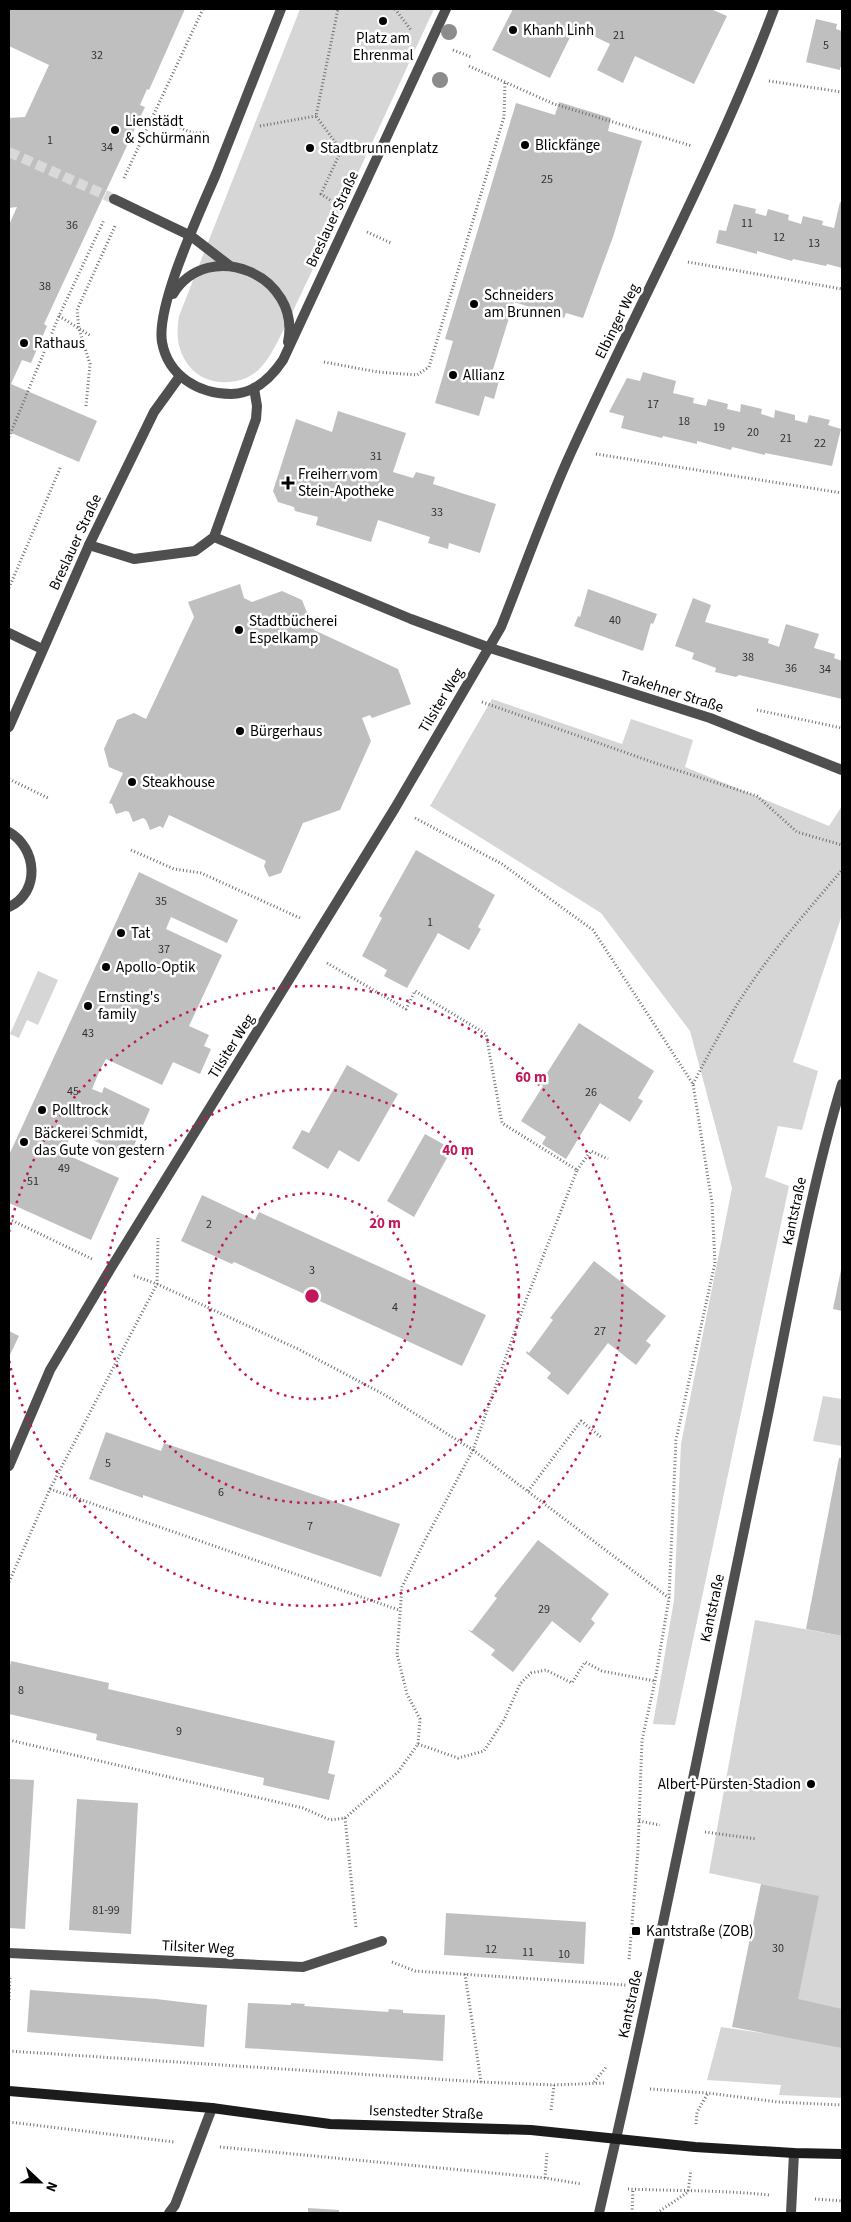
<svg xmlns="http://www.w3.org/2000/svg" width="851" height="2222" viewBox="0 0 851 2222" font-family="'Source Sans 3',sans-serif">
	<rect width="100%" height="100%" fill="#fff"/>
	<g fill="#d6d6d6">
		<path d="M300,9H434C397,89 360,169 323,248C310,275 298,301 285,327C278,340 272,355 262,366C245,387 206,388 189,366C177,350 176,335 179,316Z"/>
		<polygon points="492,699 622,744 631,719 693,740 685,767 829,826 842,806 842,915 793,1062 818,1071 802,1130 778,1126 765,1177 789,1186 675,1725 653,1724 674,1600 681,1444 732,1188 690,1031 601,913 430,806"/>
		<polygon points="38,971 58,980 38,1025 27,1020 19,1038 10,1034"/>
		<polygon points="823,1396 842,1399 842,1446 813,1441"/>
		<polygon points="755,1620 842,1636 842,2098 779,2095 781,2085 707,2080 721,2027 790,2037 817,1896 709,1873"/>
	</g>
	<g fill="#bfbfbf">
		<polygon points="9,9 185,9 149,90 147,89 140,105 145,107 44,324 47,326 31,363 22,360 11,384 97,421 79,462 9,432 9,225 17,207 9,208 9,118 25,117 49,65 9,46"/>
		<polygon points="513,9 711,9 727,16 694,84 635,56 623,83 597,70 610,44 575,27 550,78 492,50"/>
		<polygon points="816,19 837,24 836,29 842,31 842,68 840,67 840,70 806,62"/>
		<polygon points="559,102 611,118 608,131 642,141 613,237 583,318 566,313 564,318 514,302 490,379 499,381 494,399 485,396 479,416 435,403 453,341 445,339 516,103 555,115"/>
		<polygon points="840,202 842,203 842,268 827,264 826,266 793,259 792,261 757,251 757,254 716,243 719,230 726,231 734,204 756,209 755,213 766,216 768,209 789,215 788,220 801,224 803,216 823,221 822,225 834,228"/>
		<polygon points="643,372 676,381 673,393 694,398 693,403 706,406 708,399 728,404 727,409 740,412 741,404 762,409 761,414 774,418 775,410 795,415 795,420 807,423 809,415 830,420 828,425 841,429 832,466 765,453 765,455 732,447 731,450 697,441 697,444 663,436 662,438 621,428 624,416 609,412 627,378 640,381"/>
		<polygon points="338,411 406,433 393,472 413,478 416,472 435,477 433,484 496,504 480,553 449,543 448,549 428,543 430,537 378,520 371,542 316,525 318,517 295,511 294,507 278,502 273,491 296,419 332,432"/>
		<polygon points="240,584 244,598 252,602 282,591 302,600 314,630 398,669 411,704 372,718 370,715 362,718 371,741 340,810 303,823 281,873 269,877 264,866 266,861 169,815 163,828 160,826 150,830 146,820 143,818 133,822 129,812 126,811 116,814 112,804 109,803 123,773 109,767 104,749 117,720 134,713 146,719 194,617 188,602"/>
		<polygon points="588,589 657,614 653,624 651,623 643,651 574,626 578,616 580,617"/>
		<polygon points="693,598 711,605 705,622 769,639 768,643 779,647 786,624 819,634 814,648 835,654 834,658 842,661 842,699 739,675 736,677 715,672 716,668 692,659 694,653 675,646"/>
		<polygon points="416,850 495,895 478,927 481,929 469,950 438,933 407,988 384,976 387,970 362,956 382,918 379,916"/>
		<polygon points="139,872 238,920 227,943 171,917 166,929 222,955 189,1026 209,1035 204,1046 211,1049 200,1074 173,1062 162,1085 106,1059 100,1070 92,1089 102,1093 104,1087 150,1109 129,1157 73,1131 63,1153 119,1178 91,1240 9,1203 9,1155"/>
		<polygon points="579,1023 654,1071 638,1098 643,1101 630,1122 600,1103 566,1159 542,1144 546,1137 521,1121 543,1086 540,1084"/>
		<polygon points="347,1065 398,1094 359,1162 339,1150 328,1169 292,1148 302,1130 309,1133"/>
		<polygon points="425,1134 452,1149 414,1217 387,1201"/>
		<polygon points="202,1195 255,1220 259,1212 486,1315 462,1366 234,1262 232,1264 181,1241"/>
		<polygon points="594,1261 666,1316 646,1341 651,1345 636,1365 608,1343 568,1395 547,1378 551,1373 526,1353 527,1351 529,1353 553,1320 550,1318"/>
		<polygon points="841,1270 842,1270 842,1311 833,1309"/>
		<polygon points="9,1331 19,1336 9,1357"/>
		<polygon points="106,1432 161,1451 164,1443 400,1524 381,1577 143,1495 143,1498 89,1479"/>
		<polygon points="839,1458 842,1458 842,1636 806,1629"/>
		<polygon points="538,1540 609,1594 591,1619 595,1623 580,1643 552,1621 513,1672 491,1655 495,1650 468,1630 472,1631 497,1598 494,1596"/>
		<polygon points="11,1661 109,1683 108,1689 335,1741 328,1773 335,1775 329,1800 263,1785 264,1778 96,1740 97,1734 9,1714 9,1671"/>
		<polygon points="9,1779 34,1780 25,1929 9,1928"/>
		<polygon points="77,1799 138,1803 131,1934 69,1930"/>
		<polygon points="761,1884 819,1896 798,1999 842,2009 842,2048 732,2027"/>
		<polygon points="446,1913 586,1922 584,1964 444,1955"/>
		<polygon points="30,1990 156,1999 207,2005 204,2047 27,2032"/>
		<polygon points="248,2003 291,2005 291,2003 305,2004 304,2006 388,2012 389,2009 403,2010 403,2013 445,2015 443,2061 245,2048"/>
		<polygon points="308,2208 339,2210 339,2213 308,2213"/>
	</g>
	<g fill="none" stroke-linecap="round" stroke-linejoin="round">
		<polyline stroke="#d9d9d9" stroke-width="10" stroke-dasharray="10 5" stroke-linecap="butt" points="9,152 114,199"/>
		<g stroke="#717171" stroke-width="3" stroke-dasharray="1 2.5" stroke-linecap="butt">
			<polyline points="395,9 411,30"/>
			<polyline points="453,50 471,57"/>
			<polyline points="469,66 554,104 692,146"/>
			<polyline points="769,81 842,92"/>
			<polyline points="154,117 193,133 207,132"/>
			<polyline points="260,126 316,116"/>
			<polyline points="124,178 203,9"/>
			<polyline points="333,202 321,194 339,155 335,142 316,116 338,9"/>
			<polyline points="367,232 391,243"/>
			<polyline points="688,262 842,289"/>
			<polyline points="59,316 91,336"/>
			<polyline points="324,362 378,372 417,375 429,367 504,117 505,82"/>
			<polyline points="86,406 90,364 79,329 77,310 115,226"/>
			<polyline points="9,437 59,316 104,220"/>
			<polyline points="596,454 842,493"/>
			<polyline points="9,588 61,466"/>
			<polyline points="482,702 658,764 757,796 797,832 842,845"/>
			<polyline points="757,710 842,728"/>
			<polyline points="9,779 48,798"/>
			<polyline points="415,818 502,864 593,930 693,1084 712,1203 715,1263 676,1440 669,1597"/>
			<polyline points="131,850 174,869 201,873 300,918"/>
			<polyline points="327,963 406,1009 415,991 486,1034 502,1123 577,1170 526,1300 473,1450 669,1598 655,1681 642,1740 638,1850 629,1960"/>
			<path d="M693,1084C708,1055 723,1027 740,1000C770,953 807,911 842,870"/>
			<polyline points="577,1170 591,1151 608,1159"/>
			<polyline points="9,1219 92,1259"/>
			<polyline points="50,1489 157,1284 158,1238"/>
			<polyline points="528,1491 581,1421 602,1438"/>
			<polyline points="9,1582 50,1489 399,1610"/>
			<polyline points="9,1740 303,1808 330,1820 345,1818 398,1772 418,1744 420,1719 407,1694 397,1654 402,1587 425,1540 473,1450 385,1395 298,1349 157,1284 132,1275"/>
			<polyline points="418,1744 458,1758 484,1751 504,1720 520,1684 531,1673 546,1670 572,1683 585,1662 602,1671 655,1681"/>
			<polyline points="345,1818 356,1927"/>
			<polyline points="639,1821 660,1825"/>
			<polyline points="705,1832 757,1839"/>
			<polyline points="392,1962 415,1971 626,1985"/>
			<polyline points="465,1974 481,2082"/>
			<polyline points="9,2000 10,1976"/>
			<polyline points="9,2051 481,2082 554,2085 604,2083"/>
			<polyline points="594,2082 607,2066"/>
			<polyline points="650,2089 708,2093 778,2102 842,2105"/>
			<polyline points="551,2110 554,2085"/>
			<polyline points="9,2122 174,2142"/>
			<polyline points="696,2124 697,2112 708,2093"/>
			<polyline points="220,2147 545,2178 582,2184"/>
			<polyline points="545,2178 547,2153"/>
			<path d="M628,2189C675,2191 722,2190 769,2195"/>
			<polyline points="815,2199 842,2201"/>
			<polyline points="632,2213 633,2189"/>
			<polyline points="657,2213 688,2192 691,2170"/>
		</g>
		<g stroke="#4f4f4f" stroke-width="10">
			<polyline points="214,537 411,619 490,648"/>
			<polyline points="89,545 134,559 195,551 214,537 256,419 257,406 254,388"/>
			<polyline points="9,633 42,649"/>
			<polyline points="169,2213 175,2205 212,2108"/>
			<polyline points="599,2213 616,2139"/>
			<polyline points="791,2213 794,2153"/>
		</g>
		<g stroke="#4f4f4f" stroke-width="10">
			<path d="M281,9C259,64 238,119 216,174C200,212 156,305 162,342C168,376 199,394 231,394C254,394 271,378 283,360L446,9"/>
			<polyline points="114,199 191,236 230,266"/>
			<path d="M173,294C209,236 302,276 288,342"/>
			<polyline points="490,648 710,718 842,770"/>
			<polyline points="9,727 89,545 154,412 180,376"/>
			<path d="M9,832C37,848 41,892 9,907"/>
			<path d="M9,1466L50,1370L111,1268L395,808L501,627C525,567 546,506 573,448C640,302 717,160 774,9"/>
			<polyline points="9,1953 303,1967 382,1941"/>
			<path d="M616,2139C669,1906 714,1672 763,1439C788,1320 807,1200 842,1084"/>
		</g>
		<polyline stroke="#1c1c1c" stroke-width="10" points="9,2091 212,2108 330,2124 531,2130 695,2147 794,2153 842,2154"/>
	</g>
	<g fill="#8c8c8c">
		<circle cx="449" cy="32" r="8"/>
		<circle cx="440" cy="80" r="8"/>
	</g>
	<g fill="none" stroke="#c2185b" stroke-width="2.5" stroke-dasharray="2.5 5">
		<circle cx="312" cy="1296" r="103"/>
		<circle cx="312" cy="1296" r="207"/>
		<path d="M9 1232A310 310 0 1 1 9 1360"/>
	</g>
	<g fill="#000" stroke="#fff" stroke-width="2">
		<circle cx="383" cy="21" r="5"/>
		<circle cx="513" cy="30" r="5"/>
		<circle cx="115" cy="130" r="5"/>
		<circle cx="525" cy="145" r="5"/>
		<circle cx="310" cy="148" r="5"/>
		<circle cx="474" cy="304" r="5"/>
		<circle cx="24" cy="343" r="5"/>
		<circle cx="453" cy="375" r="5"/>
		<path d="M285.5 475.5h5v5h5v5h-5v5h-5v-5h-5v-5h5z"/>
		<circle cx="239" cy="630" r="5"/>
		<circle cx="240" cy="731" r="5"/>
		<circle cx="132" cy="782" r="5"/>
		<circle cx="121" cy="933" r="5"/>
		<circle cx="106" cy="967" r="5"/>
		<circle cx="88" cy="1006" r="5"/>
		<circle cx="42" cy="1110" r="5"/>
		<circle cx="24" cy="1142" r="5"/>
		<circle cx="811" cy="1784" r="5"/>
		<rect x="631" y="1926" width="10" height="10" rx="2.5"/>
	</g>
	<g text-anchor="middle" stroke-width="5" stroke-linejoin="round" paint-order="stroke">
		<g font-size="12" fill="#303030">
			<text x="619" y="39">21</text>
			<text x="826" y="49">5</text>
			<text x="97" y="59">32</text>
			<text x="50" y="144">1</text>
			<text x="107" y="151">34</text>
			<text x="547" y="183">25</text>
			<text x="747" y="227">11</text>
			<text x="72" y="229">36</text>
			<text x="779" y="241">12</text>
			<text x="814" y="247">13</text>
			<text x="45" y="290">38</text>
			<text x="653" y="408">17</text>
			<text x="684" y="425">18</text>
			<text x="719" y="431">19</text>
			<text x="753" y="436">20</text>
			<text x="786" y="442">21</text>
			<text x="820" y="447">22</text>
			<text x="376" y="460">31</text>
			<text x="437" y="516">33</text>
			<text x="615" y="624">40</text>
			<text x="748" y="661">38</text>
			<text x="791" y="672">36</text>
			<text x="825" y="673">34</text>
			<text x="161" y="905">35</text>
			<text x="430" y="926">1</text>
			<text x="164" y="953">37</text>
			<text x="88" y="1037">43</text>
			<text x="73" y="1095">45</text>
			<text x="591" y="1096">26</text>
			<text x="64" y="1172">49</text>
			<text x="33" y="1185">51</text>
			<text x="209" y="1228">2</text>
			<text x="312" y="1274">3</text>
			<text x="395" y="1311">4</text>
			<text x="600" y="1335">27</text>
			<text x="108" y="1467">5</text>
			<text x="221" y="1496">6</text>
			<text x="310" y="1530">7</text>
			<text x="544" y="1613">29</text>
			<text x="21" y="1694">8</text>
			<text x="179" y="1735">9</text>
			<text x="106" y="1914">81-99</text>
			<text x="778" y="1952">30</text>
			<text x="491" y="1953">12</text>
			<text x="528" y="1956">11</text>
			<text x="564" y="1958">10</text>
		</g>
		<g font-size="15" fill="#000" stroke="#fff" text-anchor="start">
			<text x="523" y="35">Khanh Linh</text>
			<text x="383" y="43" text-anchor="middle">Platz am<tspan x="383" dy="17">Ehrenmal</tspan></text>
			<text x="125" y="126">Lienstädt<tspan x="125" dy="17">&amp; Schürmann</tspan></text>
			<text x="535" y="150">Blickfänge</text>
			<text x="320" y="153">Stadtbrunnenplatz</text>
			<text x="484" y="300">Schneiders<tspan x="484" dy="17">am Brunnen</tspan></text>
			<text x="34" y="348">Rathaus</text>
			<text x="463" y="380">Allianz</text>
			<text x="298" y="479">Freiherr vom<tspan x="298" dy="17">Stein-Apotheke</tspan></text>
			<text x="249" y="626">Stadtbücherei<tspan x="249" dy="17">Espelkamp</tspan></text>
			<text x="250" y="736">Bürgerhaus</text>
			<text x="142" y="787">Steakhouse</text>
			<text x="131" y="938">Tat</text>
			<text x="116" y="972">Apollo-Optik</text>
			<text x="98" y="1002">Ernsting's<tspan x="98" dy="17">family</tspan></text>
			<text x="52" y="1115">Polltrock</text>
			<text x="34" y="1138">Bäckerei Schmidt,<tspan x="34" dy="17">das Gute von gestern</tspan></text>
			<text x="801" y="1789" text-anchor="end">Albert-Pürsten-Stadion</text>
			<text x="646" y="1936">Kantstraße (ZOB)</text>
		</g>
		<g font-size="15" fill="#000" stroke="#fff">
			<text transform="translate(332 219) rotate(-65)" y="5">Breslauer Straße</text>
			<text transform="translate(617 321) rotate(-64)" y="5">Elbinger Weg</text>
			<text transform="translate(75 542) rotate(-65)" y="5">Breslauer Straße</text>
			<text transform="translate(672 691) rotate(18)" y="5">Trakehner Straße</text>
			<text transform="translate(441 700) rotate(-59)" y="5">Tilsiter Weg</text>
			<text transform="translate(231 1046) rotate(-58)" y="5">Tilsiter Weg</text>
			<text transform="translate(794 1211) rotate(-78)" y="5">Kantstraße</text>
			<text transform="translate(712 1608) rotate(-78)" y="5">Kantstraße</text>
			<text transform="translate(198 1947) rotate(3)" y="5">Tilsiter Weg</text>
			<text transform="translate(630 2004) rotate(-78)" y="5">Kantstraße</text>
			<text transform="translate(426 2112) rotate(2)" y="5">Isenstedter Straße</text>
		</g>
	</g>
	<circle cx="312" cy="1296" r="8" fill="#c2185b" stroke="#fff" stroke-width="2.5"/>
	<g font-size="15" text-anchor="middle" font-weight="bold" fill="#c2185b" stroke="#fff" stroke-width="5" stroke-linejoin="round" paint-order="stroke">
		<text x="531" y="1082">60 m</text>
		<text x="458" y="1155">40 m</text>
		<text x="385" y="1228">20 m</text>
	</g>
	<rect width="851" height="2222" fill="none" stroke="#000000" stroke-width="20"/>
	<g transform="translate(40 2182) rotate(112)" stroke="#ffffff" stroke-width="4" paint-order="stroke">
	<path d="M0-4L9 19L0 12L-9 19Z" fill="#000000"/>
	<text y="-8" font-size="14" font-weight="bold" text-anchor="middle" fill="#000000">N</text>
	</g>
</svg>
